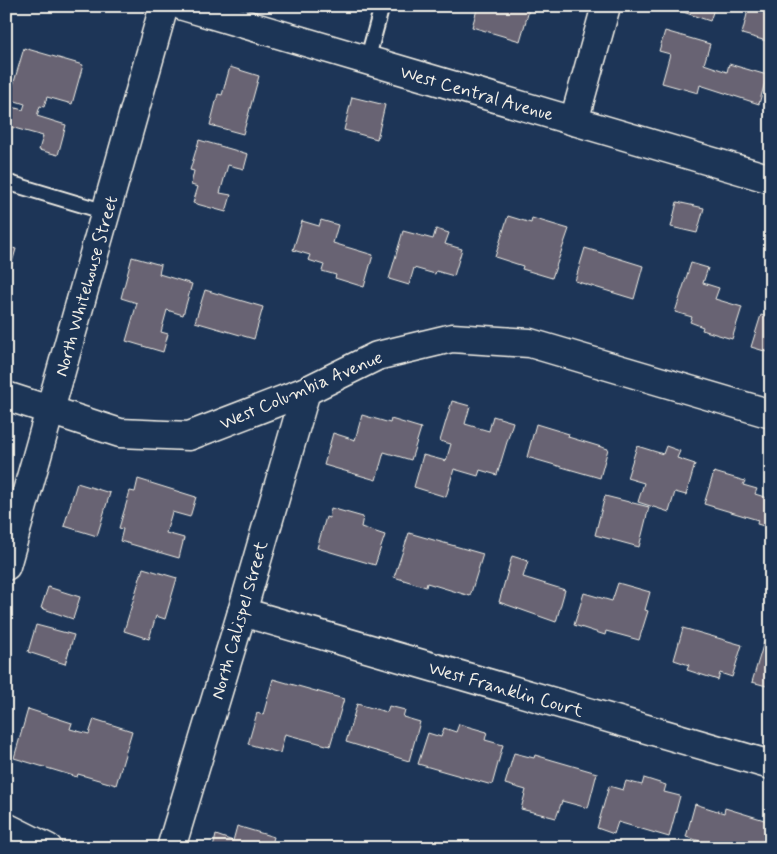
<svg xmlns="http://www.w3.org/2000/svg" width="777" height="854" viewBox="0 0 777 854" font-family="Mynerve,sans-serif">
	<rect width="100%" height="100%" fill="#1d3557"/>
	<filter id="ink" filterUnits="userSpaceOnUse"><feTurbulence type="fractalNoise" baseFrequency=".02" numOctaves="2"/><feDisplacementMap in="SourceGraphic" scale="10" xChannelSelector="R" yChannelSelector="G"/><feConvolveMatrix kernelMatrix="1 2 1 2 8 2 1 2 1" color-interpolation-filters="sRGB"/></filter>
	<g filter="url(#ink)">
		<g fill="#686473" stroke="#f4f1e8">
			<polygon points="478,6 530,7 520,41 472,27"/>
			<polygon points="665,6 715,6 710,21"/>
			<polygon points="749,6 771,7 770,42 742,34"/>
			<polygon points="665,31 710,44 704,64 727,72 729,64 767,75 759,104 700,85 698,93 662,83 670,54 659,51"/>
			<polygon points="24,48 83,65 72,104 47,97 44,107 40,106 37,116 66,125 58,155 39,150 43,136 7,126 12,107 23,110 25,104 9,99"/>
			<polygon points="230,67 259,76 243,134 210,125 218,94 222,95"/>
			<polygon points="352,97 385,105 377,139 344,130"/>
			<polygon points="199,140 248,154 244,169 228,165 220,193 231,195 226,212 193,203 198,187 191,185 194,171 190,170"/>
			<polygon points="677,202 704,208 697,233 671,227"/>
			<polygon points="6,212 10,214 6,228"/>
			<polygon points="508,216 531,223 532,218 569,229 552,278 522,269 523,266 495,257"/>
			<polygon points="321,220 338,225 333,243 373,255 364,287 335,278 336,275 322,271 324,265 308,260 310,255 293,250 302,221 319,226"/>
			<polygon points="436,229 449,233 445,244 462,249 454,276 436,271 435,274 414,268 409,285 389,279 403,231 433,239"/>
			<polygon points="6,246 16,249 7,280 6,280"/>
			<polygon points="585,248 643,266 634,299 575,281"/>
			<polygon points="132,257 161,265 159,274 192,284 183,315 167,310 161,332 168,334 163,352 126,341 137,303 121,298"/>
			<polygon points="691,263 708,268 703,283 719,288 715,299 742,307 732,339 702,330 703,327 690,322 692,317 675,312"/>
			<polygon points="205,290 263,307 254,339 195,322"/>
			<polygon points="761,315 771,318 771,353 751,347"/>
			<polygon points="452,401 470,406 465,424 489,431 493,416 513,422 497,475 480,470 478,476 454,469 446,497 414,487 423,455 446,461 451,444 440,441"/>
			<polygon points="362,415 390,423 391,419 421,428 411,460 384,452 376,480 324,465 333,433 355,440"/>
			<polygon points="536,424 569,434 568,437 608,449 600,478 527,457"/>
			<polygon points="637,446 663,454 666,446 680,451 677,458 695,464 686,495 675,492 669,512 638,502 644,483 627,478"/>
			<polygon points="714,472 745,481 743,485 757,489 755,494 771,499 771,528 757,524 758,520 704,504"/>
			<polygon points="138,479 196,497 190,517 172,512 166,533 184,538 179,558 120,541 123,529 119,528 130,491 135,492"/>
			<polygon points="77,483 110,493 97,536 64,526"/>
			<polygon points="605,496 649,507 639,547 595,535"/>
			<polygon points="331,508 363,517 361,527 385,535 375,565 317,548 326,517 329,518"/>
			<polygon points="409,533 483,554 470,596 427,583 426,587 394,577"/>
			<polygon points="512,556 528,561 523,577 565,590 556,622 499,602"/>
			<polygon points="143,568 177,578 165,619 156,616 149,639 124,631"/>
			<polygon points="618,583 650,592 645,610 648,611 639,640 606,631 605,635 574,625 584,593 612,601"/>
			<polygon points="48,587 80,597 73,619 41,608"/>
			<polygon points="36,625 74,635 65,664 28,652"/>
			<polygon points="683,628 742,645 732,677 720,673 718,680 687,670 689,665 674,660"/>
			<polygon points="764,642 771,644 770,687 752,682"/>
			<polygon points="273,679 344,699 330,746 285,734 280,753 248,744 257,713 263,715"/>
			<polygon points="357,704 387,712 389,706 405,710 403,717 420,722 409,761 346,742"/>
			<polygon points="28,709 72,723 70,729 89,734 94,719 132,731 116,785 78,774 77,777 14,758"/>
			<polygon points="459,724 487,732 485,740 503,745 492,785 418,764 428,733 441,737 444,728 456,732"/>
			<polygon points="514,753 534,758 535,755 597,773 588,808 562,801 556,818 521,809 526,790 505,784"/>
			<polygon points="644,778 666,785 664,792 680,796 669,837 618,822 614,834 597,828 609,786 623,790 626,781 642,785"/>
			<polygon points="695,804 724,813 725,808 771,822 771,848 709,848 710,844 686,837"/>
			<polygon points="237,826 274,837 271,848 213,848 216,835 233,841"/>
		</g>
		<g fill="none" stroke-linecap="round" stroke-linejoin="round">
			<defs>
				<g id="lane">
					<polyline points="367,61 382,6"/>
					<polyline points="6,182 106,212"/>
				</g>
				<g id="street">
					<polyline points="574,121 606,6"/>
					<polyline points="6,396 120,433 189,436 306,391 377,356 452,338 530,343 771,414"/>
					<polyline points="6,566 164,6"/>
					<polyline points="242,612 771,765"/>
					<polyline points="6,827 48,848"/>
					<polyline points="171,848 242,612 306,391"/>
				</g>
				<polyline id="secondary" points="183,6 771,179"/>
			</defs>
			<use href="#lane" stroke="#f4f1e8" stroke-width="18"/>
			<use href="#street" stroke="#f4f1e8" stroke-width="31"/>
			<use href="#secondary" stroke="#f4f1e8" stroke-width="31"/>
			<use href="#lane" stroke="#1d3557" stroke-width="14"/>
			<use href="#street" stroke="#1d3557" stroke-width="28"/>
			<use href="#secondary" stroke="#1d3557" stroke-width="28"/>
		</g>
	</g>
	<g text-anchor="middle" stroke-width="4" stroke-linejoin="round" paint-order="stroke">
		<g font-size="18" fill="#f4f1e8" stroke="#1d3557">
			<text transform="translate(477 93) rotate(16)" y="6">West Central Avenue</text>
			<text transform="translate(86 286) rotate(-74)" y="6">North Whitehouse Street</text>
			<text transform="translate(301 390) rotate(-23)" y="6">West Columbia Avenue</text>
			<text transform="translate(239 620) rotate(-74)" y="6">North Calispel Street</text>
			<text transform="translate(506 689) rotate(16)" y="6">West Franklin Court</text>
		</g>
	</g>
	<rect width="777" height="854" fill="none" stroke="#1d3557" stroke-width="25"/>
	<rect x="12" y="12" width="752" height="829" fill="none" stroke="#f4f1e8" stroke-width="2" filter="url(#ink)"/>
</svg>
